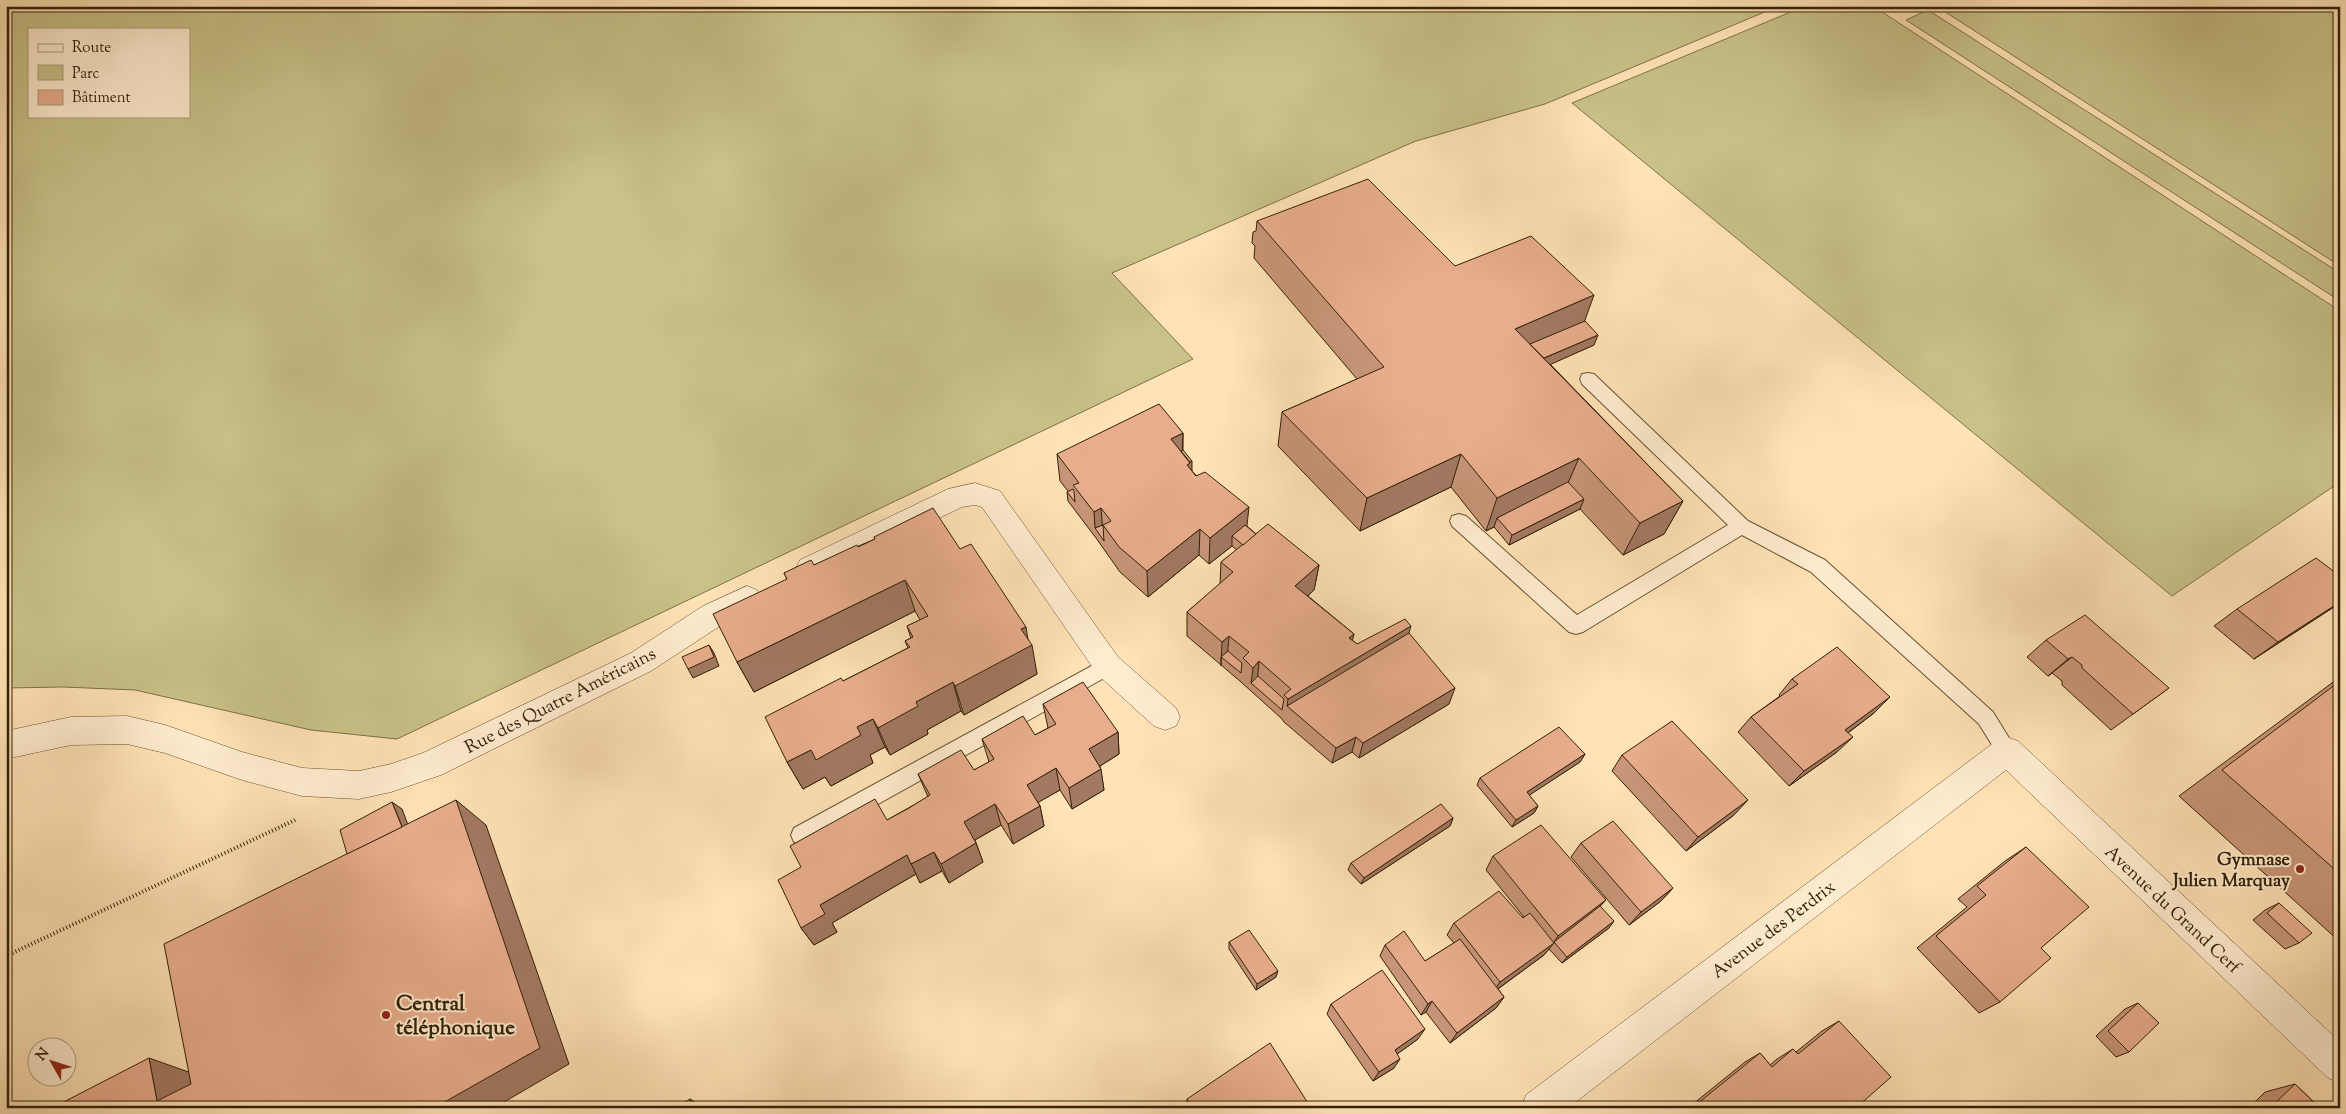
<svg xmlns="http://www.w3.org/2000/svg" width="2346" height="1114" viewBox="0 0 2346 1114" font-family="'Sorts Mill Goudy',serif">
	<rect width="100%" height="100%" fill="#ffe2b5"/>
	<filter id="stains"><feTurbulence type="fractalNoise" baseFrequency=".004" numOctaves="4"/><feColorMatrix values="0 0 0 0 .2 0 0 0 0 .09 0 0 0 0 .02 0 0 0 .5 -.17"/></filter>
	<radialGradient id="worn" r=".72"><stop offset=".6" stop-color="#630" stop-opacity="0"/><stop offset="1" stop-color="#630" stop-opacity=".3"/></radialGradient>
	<g fill="#c8c188" stroke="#7d7148" fill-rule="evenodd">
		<path d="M6,6H1779L1545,104L1416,141L1112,273L1193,359L397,739L311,730L135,690L63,687L6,688ZM29,29H189V116H29Z"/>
		<polygon points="1805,6 1873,6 2340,311 2340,482 2172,596 1572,103"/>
		<polygon points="1936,6 2340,6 2340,266"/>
		<polygon points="1928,10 2340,273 2340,301 1906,20"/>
	</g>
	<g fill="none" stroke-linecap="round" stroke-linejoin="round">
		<defs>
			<g id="lane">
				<polygon points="1588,373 1594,374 1748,521 1825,560 1993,712 2017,751 2014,758 2007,760 2000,758 1979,724 1811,572 1742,535 1583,632 1576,634 1569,632 1452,526 1450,521 1452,516 1459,514 1466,516 1577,615 1728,525 1582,384 1580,379 1582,374"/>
				<polygon points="1108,657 1115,660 1118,666 1115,672 810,842 802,845 794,842 791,835 794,828"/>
			</g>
			<g id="street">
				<polygon points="975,483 1000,491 1118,657 1176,708 1180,717 1176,726 1165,730 1154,726 1098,675 982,507 975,505 962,507 820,576 810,580 800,576 796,568 800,560 948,489"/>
				<polygon points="747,586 757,590 761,598 757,606 723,624 651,671 441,775 391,792 359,799 302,796 242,780 165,753 127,744 71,745 6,759 6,731 71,717 127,716 165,725 242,752 302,768 359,771 391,764 423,753 631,653 703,606"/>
				<polygon points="2007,737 2018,741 2340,1042 2340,1083 2328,1078 2006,770 1568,1108 1521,1108 1526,1095 1996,741"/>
			</g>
		</defs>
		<use href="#lane" stroke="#655132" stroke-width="2"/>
		<use href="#street" stroke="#655132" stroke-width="1"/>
		<polyline stroke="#322107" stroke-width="4" stroke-dasharray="1 2.5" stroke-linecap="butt" points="6,956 295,820"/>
		<use href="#lane" fill="#ffeccf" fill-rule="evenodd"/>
		<use href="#street" fill="#ffeccf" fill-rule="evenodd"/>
	</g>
	<g fill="#c89578" stroke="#322107">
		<polygon points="1257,221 1455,266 1585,321 1594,345 1550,364 1683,501 1664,534 1623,555 1580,509 1509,545 1494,527 1486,531 1451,487 1360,531 1278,446 1282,412 1357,379 1254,258 1255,246 1252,243 1253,232 1256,231"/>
		<polygon points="1183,433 1183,450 1192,471 1247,526 1256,534 1319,565 1314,590 1308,596 1354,634 1352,640 1357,644 1409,633 1449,704 1359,758 1352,752 1332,763 1284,722 1281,718 1241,682 1187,636 1187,612 1220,584 1221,562 1237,550 1232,546 1209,564 1199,555 1148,597 1120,572 1096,538 1068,501 1067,492 1068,491 1060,481 1057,454"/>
		<polygon points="874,537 960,549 1028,639 1037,674 964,715 961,711 927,730 928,734 890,755 885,747 870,755 873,763 831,786 825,777 803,789 787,762 843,681 908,648 905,641 911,638 907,626 920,620 915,611 754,692 737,662 787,579 784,573 814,565 875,539"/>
		<polygon points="2340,603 2254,659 2214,626 2237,609"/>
		<polygon points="2046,640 2169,688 2111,730 2062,685 2062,681 2052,673 2048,676 2027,657"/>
		<polygon points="2340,677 2340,942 2179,796"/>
		<polygon points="1792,679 1890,697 1874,713 1848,733 1837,752 1789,786 1738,732 1751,717 1780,696 1779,695"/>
		<polygon points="1043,704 1118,732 1119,754 1100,766 1104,790 1072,809 1060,790 1038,802 1040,806 1044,826 1013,844 1001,825 975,840 983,862 949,883 942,871 920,883 916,874 832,923 837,932 814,945 801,928 887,820 928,797 918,774 974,770 989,762 982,739 1035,735 1048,728"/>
		<polygon points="1585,754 1580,762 1529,795 1538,806 1534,813 1512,827 1477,785 1480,778"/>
		<polygon points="1622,755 1734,815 1686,851 1612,771"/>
		<polygon points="1453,818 1450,826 1361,884 1348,870 1351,863"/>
		<polygon points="1581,843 1673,888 1661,901 1629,925 1571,857"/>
		<polygon points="2026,847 2041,948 2000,1002 1979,1013 1917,948 1967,907 1958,899 2005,861"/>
		<polygon points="1493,856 1606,900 1600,906 1609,928 1562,963 1549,949 1544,955 1498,989 1504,997 1496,1008 1450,1043 1426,1012 1421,1015 1380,956 1385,945 1425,961 1454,943 1447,935 1454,923 1524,917 1486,870"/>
		<polygon points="2279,903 2299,943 2285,949 2253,920 2265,910"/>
		<polygon points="1229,942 1276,977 1256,990 1229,949"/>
		<polygon points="2138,1003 2129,1052 2116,1057 2096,1036 2125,1009"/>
		<polygon points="1331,1004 1418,1039 1397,1054 1394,1068 1373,1081 1327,1014"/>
		<polygon points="1839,1021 1856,1108 1688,1108 1745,1062 1760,1053 1770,1065 1777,1059 1793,1049 1796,1052 1822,1031"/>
		<polygon points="2295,1084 2320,1108 2249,1108 2265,1092"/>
		<polygon points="1187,1099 1311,1108 1187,1108"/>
	</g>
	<g fill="#a27962" stroke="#322107">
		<polygon points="1594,295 1581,331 1513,360 1515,329"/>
		<polygon points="1598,335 1594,345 1518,379 1521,368"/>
		<polygon points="1183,433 1182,460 1171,439"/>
		<polygon points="1461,454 1451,487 1360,531 1367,498"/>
		<polygon points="1579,458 1564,492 1497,518 1494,527 1486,531 1497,498"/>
		<polygon points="1192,461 1192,471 1180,467"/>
		<polygon points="1584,499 1580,509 1509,545 1512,535"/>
		<polygon points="1683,501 1664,534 1623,555 1640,523"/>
		<polygon points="1249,507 1246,534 1232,536 1232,546 1209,564 1210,538"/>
		<polygon points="1101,508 1103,534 1095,528 1094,512"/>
		<polygon points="1200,529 1199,555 1148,597 1147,571"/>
		<polygon points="1319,565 1314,590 1291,611 1295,586"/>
		<polygon points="905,580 915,611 754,692 737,662"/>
		<polygon points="2340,602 2340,603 2254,659 2278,642"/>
		<polygon points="1411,626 1404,650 1287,706 1288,699"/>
		<polygon points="1026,627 1029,646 1032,645 1037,674 964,715 955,686 1021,629"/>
		<polygon points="1354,634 1348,658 1349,638"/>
		<polygon points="1229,636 1227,660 1221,657 1221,666 1222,642"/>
		<polygon points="709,645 714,653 719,666 693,678 688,669"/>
		<polygon points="2072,657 2052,673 2048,676 2068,659"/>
		<polygon points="1259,661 1257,685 1251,683 1253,668"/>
		<polygon points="953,682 961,711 927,730 928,734 890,755 878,728 916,702"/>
		<polygon points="1455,688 1449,704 1359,758 1363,743"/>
		<polygon points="1890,697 1874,713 1830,746 1845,730"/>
		<polygon points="873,719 885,747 870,755 873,763 831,786 825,777 803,789 787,762"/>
		<polygon points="1118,732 1119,754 1092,771 1089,749"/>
		<polygon points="1356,737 1352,752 1332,763 1336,748"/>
		<polygon points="1853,737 1837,752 1789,786 1804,771"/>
		<polygon points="1585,754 1580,762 1522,800 1527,792"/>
		<polygon points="1056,768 1060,790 1032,806 1027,785"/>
		<polygon points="1101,769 1104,790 1072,809 1069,788"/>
		<polygon points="456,800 486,825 569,1064 494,1108 434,1108"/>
		<polygon points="1748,800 1734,815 1686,851 1698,837"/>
		<polygon points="392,802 402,809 414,841 405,834"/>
		<polygon points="995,804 1001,825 971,842 964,822"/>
		<polygon points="1040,806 1044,826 1013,844 1008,824"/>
		<polygon points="1538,806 1534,813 1512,827 1516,820"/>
		<polygon points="1453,818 1450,826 1361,884 1364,878"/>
		<polygon points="976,843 983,862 949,883 941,864"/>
		<polygon points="934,852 942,871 920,883 911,864"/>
		<polygon points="907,855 916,874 832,923 837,932 814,945 801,928 820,905"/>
		<polygon points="1673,888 1661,901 1629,925 1641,912"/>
		<polygon points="1606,900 1595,912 1554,942 1558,936"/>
		<polygon points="1614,921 1609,928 1562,963 1567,957"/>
		<polygon points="1554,943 1544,955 1492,993 1500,982"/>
		<polygon points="1278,971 1276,977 1256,990 1257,984"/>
		<polygon points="1504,997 1496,1008 1450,1043 1457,1033"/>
		<polygon points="1432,1001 1426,1012 1421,1015 1428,1004"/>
		<polygon points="1425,1029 1418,1039 1389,1060 1395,1050"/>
		<polygon points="149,1058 197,1075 203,1108 157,1101"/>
		<polygon points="1400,1059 1394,1068 1373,1081 1379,1072"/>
		<polygon points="690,1099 704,1108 694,1108"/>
	</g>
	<g fill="#e8ad8c" stroke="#322107">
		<polygon points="1368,179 1455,266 1531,236 1594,295 1515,329 1683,501 1640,523 1579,458 1497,498 1461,454 1367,498 1282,412 1384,367 1257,221"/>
		<polygon points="1585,321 1598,335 1544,358 1530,344"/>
		<polygon points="1159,404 1183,433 1171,439 1190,463 1187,465 1196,476 1205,472 1249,507 1210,538 1200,529 1147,571 1119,547 1103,525 1111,521 1101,508 1094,512 1073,485 1079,483 1057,454"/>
		<polygon points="1183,450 1192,461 1190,462 1181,451"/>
		<polygon points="1568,482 1584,499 1512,535 1497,518"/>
		<polygon points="1073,489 1074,491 1075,502 1067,492"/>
		<polygon points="933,508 960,549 971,544 1026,627 1021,629 1032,645 955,686 953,682 916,702 918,706 878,728 873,719 857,727 861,735 816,760 811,750 787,762 765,717 841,678 843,681 910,647 905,641 913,637 907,626 928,616 905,580 737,662 713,614 787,579 784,573 811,560 814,565 857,545 858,547 875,539 874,537"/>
		<polygon points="1268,524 1319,565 1295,586 1354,634 1349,638 1357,644 1405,619 1411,626 1288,699 1284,695 1291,689 1259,661 1253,668 1243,658 1249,652 1229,636 1222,642 1187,612 1233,572 1221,562"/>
		<polygon points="1103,525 1103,526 1104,541 1095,528"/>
		<polygon points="1245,525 1256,534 1243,545 1232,536"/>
		<polygon points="2316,558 2340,576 2340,602 2278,642 2237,609"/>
		<polygon points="2085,615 2169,688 2133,714 2082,668 2082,665 2072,657 2068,659 2046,640"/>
		<polygon points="1409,633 1455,688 1363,743 1356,737 1336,748 1287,706"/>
		<polygon points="709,645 714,657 688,669 682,657"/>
		<polygon points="1837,647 1890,697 1845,730 1853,737 1804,771 1751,717 1798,684 1792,679"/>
		<polygon points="1228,651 1242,663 1241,673 1221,657"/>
		<polygon points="1258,676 1284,699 1282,710 1251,683"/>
		<polygon points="2340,681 2340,874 2222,770"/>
		<polygon points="1083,682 1118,732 1089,749 1101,769 1069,788 1056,768 1027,785 1040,806 1008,824 995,804 964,822 976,843 941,864 934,852 911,864 907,855 820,905 825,914 801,928 778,880 801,867 790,846 875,799 887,820 909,808 930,795 918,774 961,750 974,770 994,759 982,739 1023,716 1035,735 1056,724 1043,704"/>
		<polygon points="1672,721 1748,800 1698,837 1622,755"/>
		<polygon points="1559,727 1585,754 1527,792 1538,806 1516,820 1480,778"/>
		<polygon points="456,800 540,1048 434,1108 52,1108 149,1058 157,1101 191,1084 164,944"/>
		<polygon points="392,802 402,827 347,854 340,830"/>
		<polygon points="1441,804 1453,818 1364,878 1351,863"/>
		<polygon points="1613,821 1673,888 1641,912 1581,843"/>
		<polygon points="1541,825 1606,900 1558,936 1493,856"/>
		<polygon points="2026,847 2089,907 2041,948 2051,958 2000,1002 1936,936 1986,895 1977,886"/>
		<polygon points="1499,891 1523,918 1530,913 1554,943 1500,982 1454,923"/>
		<polygon points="2279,903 2312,933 2299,943 2267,913"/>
		<polygon points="1600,906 1614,921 1567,957 1554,942"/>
		<polygon points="1249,930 1278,971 1257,984 1229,942"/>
		<polygon points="1404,931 1425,961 1460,939 1504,997 1457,1033 1432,1001 1428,1004 1385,945"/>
		<polygon points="1382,970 1425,1029 1395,1050 1400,1059 1379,1072 1331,1004"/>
		<polygon points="2138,1003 2159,1023 2129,1052 2108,1031"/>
		<polygon points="1839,1021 1891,1077 1856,1108 1700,1108 1697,1104 1760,1053 1772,1067 1793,1049 1798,1054"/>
		<polygon points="1270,1043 1311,1108 1192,1108 1187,1099"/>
		<polygon points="2295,1084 2320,1108 2270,1108"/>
		<polygon points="690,1099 694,1108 675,1108"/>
	</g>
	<g fill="#8f2418" stroke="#ffeccf" stroke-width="2">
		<circle cx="2300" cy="869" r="5"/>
		<circle cx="386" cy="1015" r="5"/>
	</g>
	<g text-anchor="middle" stroke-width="4" stroke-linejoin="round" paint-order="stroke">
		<g font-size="18" fill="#322107" stroke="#ffeccf">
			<text transform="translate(560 700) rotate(-27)" y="6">Rue des Quatre Américains</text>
			<text transform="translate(2173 909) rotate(43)" y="6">Avenue du Grand Cerf</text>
			<text transform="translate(1773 929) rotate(-37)" y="6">Avenue des Perdrix</text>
		</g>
		<g font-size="18" font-weight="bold" fill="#322107" stroke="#ffeccf" text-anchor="end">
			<text x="2290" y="865">Gymnase<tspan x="2290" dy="21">Julien Marquay</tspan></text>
		</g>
		<g font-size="21" font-weight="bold" fill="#322107" stroke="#ffeccf" text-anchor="start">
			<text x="396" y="1010">Central<tspan x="396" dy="24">téléphonique</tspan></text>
		</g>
	</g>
	<rect width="2346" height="1114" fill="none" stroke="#ffe2b5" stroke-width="25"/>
	<rect x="8" y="8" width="2331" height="1099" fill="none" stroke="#322107" stroke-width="2.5"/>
	<rect x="12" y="12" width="2321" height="1089" fill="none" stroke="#322107"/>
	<rect x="28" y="28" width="162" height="90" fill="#ffeccf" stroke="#ad9b7f"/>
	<rect x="38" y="44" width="25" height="8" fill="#ffeccf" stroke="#ad9b7f"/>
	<text x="72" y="52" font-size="15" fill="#322107">Route</text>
	<rect x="38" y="65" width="25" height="15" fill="#c8c188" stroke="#ad9b7f"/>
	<text x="72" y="78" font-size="15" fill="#322107">Parc</text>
	<rect x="38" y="90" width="25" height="15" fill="#e8ad8c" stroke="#ad9b7f"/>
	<text x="72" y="102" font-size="15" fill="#322107">Bâtiment</text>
	<g transform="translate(52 1062) rotate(309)"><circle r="24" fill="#ffeccf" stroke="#ad9b7f"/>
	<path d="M0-4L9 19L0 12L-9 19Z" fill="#8f2418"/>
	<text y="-8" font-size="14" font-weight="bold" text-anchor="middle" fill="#322107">N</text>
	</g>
	<rect width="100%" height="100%" filter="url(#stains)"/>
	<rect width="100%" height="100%" fill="url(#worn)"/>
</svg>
